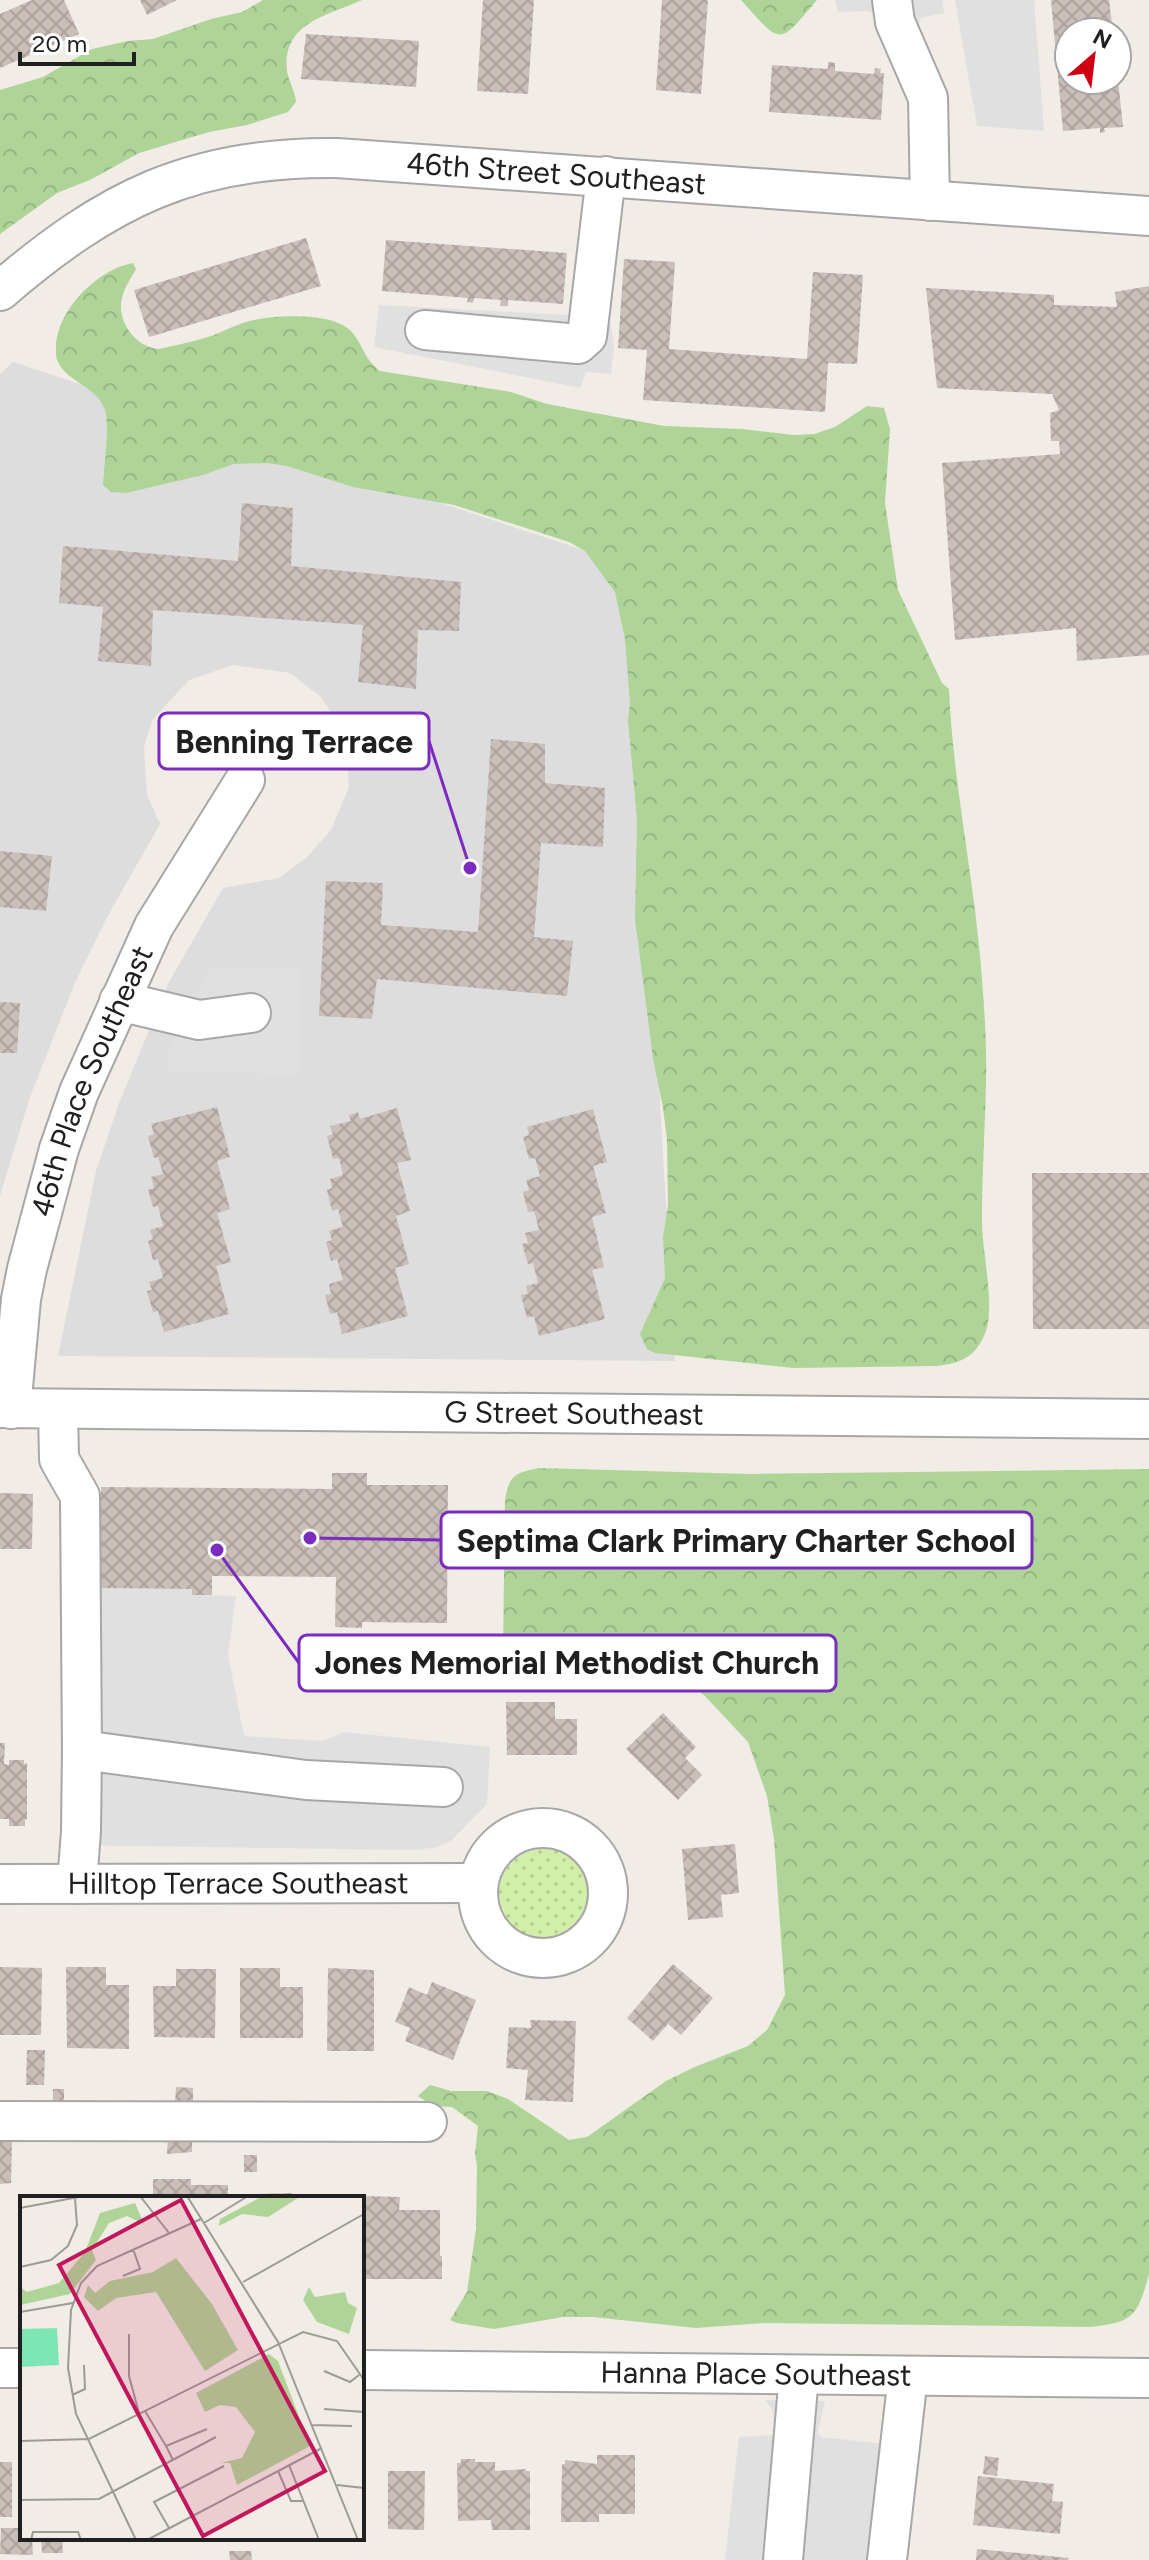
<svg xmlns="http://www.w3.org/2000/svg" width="1149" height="2560" viewBox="0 0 1149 2560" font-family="Figtree,sans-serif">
	<defs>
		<pattern id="grass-dots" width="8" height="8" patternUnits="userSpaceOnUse" patternTransform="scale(2)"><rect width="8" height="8" fill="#d1efa8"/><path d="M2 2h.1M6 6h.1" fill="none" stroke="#b3cd90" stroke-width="1.8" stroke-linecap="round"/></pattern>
		<pattern id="forest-crowns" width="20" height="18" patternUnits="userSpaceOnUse" patternTransform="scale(2)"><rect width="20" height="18" fill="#afd497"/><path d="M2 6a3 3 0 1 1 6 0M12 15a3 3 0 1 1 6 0" fill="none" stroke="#96b682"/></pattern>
		<pattern id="building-cross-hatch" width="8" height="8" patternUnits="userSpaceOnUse" patternTransform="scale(2)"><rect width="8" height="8" fill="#cabeb8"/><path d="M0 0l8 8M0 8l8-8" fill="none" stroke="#ada39e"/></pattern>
	</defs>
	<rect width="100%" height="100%" fill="#f1ece6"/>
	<polygon fill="#dedddd" points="13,362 629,565 675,1361 58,1356 96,1171 119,1103 169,982 223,888 279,878 306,858 331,830 349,787 344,733 321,697 290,673 233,665 189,680 153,719 144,746 147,795 160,824 106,919 74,985 29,1100 0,1196 0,374"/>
	<circle fill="url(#grass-dots)" cx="544" cy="1894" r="45"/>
	<g fill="url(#forest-crowns)">
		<path d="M263,0H362C326,16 282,23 287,71C289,82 295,91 296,102L288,112L247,125L209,132L139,153L90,180L57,193L0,234V90L43,77L92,49L128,41L153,39L211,19L242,12Z"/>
		<path d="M741,0H817C777,47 782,45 741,0Z"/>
		<path d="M133,263L136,269C131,278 124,288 122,298C116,321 136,348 159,349C175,345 192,342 208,337C223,332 238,323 254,320C279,315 325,313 346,327C362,338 362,358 380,371L511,392L547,404L664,426L742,429L793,435L814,434L835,427L867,406L884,408L890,429L885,503L898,590L942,683L949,689C953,782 973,873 981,966C984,1004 987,1044 986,1082C985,1129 982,1175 982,1222C982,1251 995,1305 986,1331C976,1357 962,1363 936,1366L793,1368L655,1353L647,1349L640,1334L665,1278L663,1237L668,1205L667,1140L663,1108L653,1058L635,919L637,820L628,720L630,703L625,639L615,592L585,551L569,542L454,505L353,487L287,466L268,463L234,464L203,475L126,493L111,492L103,485C104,468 110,424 105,410C97,386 68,383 58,362C56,359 56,354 56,350C55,312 96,270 133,263Z"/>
		<path d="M539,1468L750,1474L1149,1469V2274C1137,2317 1134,2322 1090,2327L765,2323L696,2328L593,2317H563L494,2329L457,2323L450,2320L467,2292L476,2229L477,2166L475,2154L478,2126L452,2107L433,2106L418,2096L430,2085L451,2091H487L508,2099L569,2140L587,2137L666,2081L697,2066L748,2046L767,2030L785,1995L774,1839L767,1796L748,1742L704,1695L676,1677L634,1661L555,1647L517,1658L503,1653L505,1500C509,1475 515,1473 539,1468Z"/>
	</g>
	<g fill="#e0e0e0">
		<polygon points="835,0 880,0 885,18 867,11 838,12"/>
		<polygon points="906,0 942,0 944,13 921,18 915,31"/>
		<polygon points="955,0 1034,0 1044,131 977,126"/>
		<polygon points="379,305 567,315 609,314 614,347 611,374 586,372 580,388 374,347"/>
		<polygon points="301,968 299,1074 167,1072 169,1047 209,969"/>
		<polygon points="97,1588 192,1589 193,1595 236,1596 228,1655 244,1736 323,1741 344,1732 490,1747 487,1804 452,1840 438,1847 416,1850 66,1845"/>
		<polygon points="765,2400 825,2401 818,2432 821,2437 883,2444 869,2560 725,2560 739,2437 774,2435 773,2411"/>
	</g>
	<g fill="url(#building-cross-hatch)">
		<polygon points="32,0 64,0 79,34 0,68 0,14"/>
		<polygon points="140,0 177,0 147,15"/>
		<polygon points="483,0 534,0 528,94 477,91"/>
		<polygon points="662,0 708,0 701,94 656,90"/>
		<polygon points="1051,0 1109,0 1113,32 1069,32 1069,80 1118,80 1123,127 1104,128 1105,132 1100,133 1100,128 1063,131"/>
		<polygon points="306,34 419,41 416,87 301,79"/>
		<polygon points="828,62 835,63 835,71 874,74 875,68 881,69 880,73 884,73 881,120 769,112 772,65 828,69"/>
		<polygon points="306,238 321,286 149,337 134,290"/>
		<polygon points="386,240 567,253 563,304 508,300 508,306 500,306 501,300 474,298 473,303 467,302 468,298 382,291"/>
		<polygon points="624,259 675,262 669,349 807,359 813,272 863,275 857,364 828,363 825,412 643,400 647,350 618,348"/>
		<polygon points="1149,286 1149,655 1077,661 1076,628 955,640 942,463 1060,454 1059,441 1051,441 1050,413 1059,410 1052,394 937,388 926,288 1054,295 1054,305 1117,307 1115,292"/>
		<polygon points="242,503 293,508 291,566 461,582 459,631 418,630 416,689 358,682 363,625 153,610 151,666 98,661 103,607 59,603 63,546 238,561"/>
		<polygon points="491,739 545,744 545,783 605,788 603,847 541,843 534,937 573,941 567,996 377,979 372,1019 319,1016 326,881 383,883 381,925 478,932"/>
		<polygon points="0,851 52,856 46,911 0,907"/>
		<polygon points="0,1002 20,1003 17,1053 0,1053"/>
		<polygon points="217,1107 230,1157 217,1161 230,1209 217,1213 231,1262 216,1266 229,1314 164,1332 158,1311 153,1312 147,1291 152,1290 149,1282 163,1278 158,1259 153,1260 148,1241 153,1239 150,1230 163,1226 158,1206 153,1207 148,1190 154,1188 151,1177 163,1174 158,1157 154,1158 148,1136 154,1134 151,1124"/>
		<polygon points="397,1108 411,1160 397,1163 410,1211 396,1216 409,1264 395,1268 408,1316 342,1334 337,1312 330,1314 325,1295 331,1294 329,1284 343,1280 337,1259 331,1261 326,1242 332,1240 329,1231 343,1227 338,1209 332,1211 327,1190 332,1188 330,1179 343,1175 339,1158 333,1159 327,1136 333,1134 330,1126 351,1121 349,1115 358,1112 360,1119"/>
		<polygon points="593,1109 607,1162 593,1166 606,1213 592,1217 604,1267 592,1270 605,1319 539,1336 534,1316 527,1318 521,1295 528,1294 526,1286 538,1283 533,1263 528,1264 522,1244 528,1243 525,1233 539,1230 534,1211 528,1212 523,1192 529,1190 526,1180 540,1176 535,1158 529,1159 523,1137 529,1135 527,1127"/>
		<polygon points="1032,1173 1149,1173 1149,1329 1033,1329"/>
		<polygon points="332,1473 367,1473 367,1485 448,1485 447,1623 362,1622 362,1628 335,1627 336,1577 212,1576 212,1595 192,1595 192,1589 101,1588 101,1487 332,1489"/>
		<polygon points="0,1493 33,1494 32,1549 0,1549"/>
		<polygon points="506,1702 555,1702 555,1719 577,1719 577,1755 507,1755"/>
		<polygon points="663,1713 696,1747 685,1758 702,1775 678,1800 626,1749"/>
		<polygon points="0,1743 5,1743 4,1764 9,1765 9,1760 24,1760 24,1764 27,1763 27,1819 25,1819 25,1826 9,1826 9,1819 0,1819"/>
		<polygon points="735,1844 739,1893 721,1895 723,1917 688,1920 682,1849"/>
		<polygon points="673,1964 713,1998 681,2035 668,2024 653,2041 627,2018"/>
		<polygon points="0,1967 42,1968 41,2035 0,2035"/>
		<polygon points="66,1967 106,1967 106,1985 129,1985 129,2049 67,2048"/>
		<polygon points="240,1968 280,1968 280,1987 303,1987 303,2038 240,2038"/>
		<polygon points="328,1968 374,1970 374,2051 327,2051"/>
		<polygon points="176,1969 216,1969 215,2038 154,2037 153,1986 176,1986"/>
		<polygon points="432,1982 476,2000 453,2060 405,2041 410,2028 395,2022 409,1987 427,1995"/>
		<polygon points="530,2020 576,2021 573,2102 525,2100 528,2070 506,2068 509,2027 531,2028"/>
		<polygon points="27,2050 45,2050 44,2085 26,2085"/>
		<polygon points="176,2087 193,2088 193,2105 175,2104"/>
		<rect x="53" y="2089" width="11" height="14"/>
		<polygon points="192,2135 192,2152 167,2154 168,2136"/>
		<polygon points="12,2139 11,2183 0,2184 0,2140"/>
		<rect x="244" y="2155" width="13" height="17"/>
		<polygon points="153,2179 191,2179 191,2185 228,2185 228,2198 153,2198"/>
		<polygon points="292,2193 293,2198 258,2198 258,2194"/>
		<polygon points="365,2196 400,2197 399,2210 440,2210 440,2256 442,2256 442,2279 362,2279 362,2210 364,2210"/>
		<polygon points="597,2455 635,2455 635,2514 599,2514 599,2522 561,2522 562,2464 565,2464 565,2460 597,2464"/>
		<polygon points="985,2456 999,2458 997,2476 983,2474"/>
		<polygon points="461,2459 475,2459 475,2462 495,2462 495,2471 526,2469 526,2471 530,2471 530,2530 492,2530 491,2520 458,2521 457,2463 461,2463"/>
		<rect x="0" y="2462" width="12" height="55"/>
		<polygon points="388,2471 425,2471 424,2530 388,2529"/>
		<polygon points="978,2476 1054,2484 1052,2501 1063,2502 1060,2534 973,2525"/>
		<polygon points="1,2528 22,2528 22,2538 32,2538 33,2555 0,2554"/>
		<polygon points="41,2538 62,2538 63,2553 42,2553"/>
		<polygon points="977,2549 1069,2558 1068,2560 976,2560"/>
		<polygon points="229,2551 251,2551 252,2560 230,2560"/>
	</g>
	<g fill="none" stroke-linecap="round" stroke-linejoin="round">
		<defs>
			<g id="minor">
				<polyline points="892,0 895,22 928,98 930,201"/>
				<path id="s1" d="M0,291C107,199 193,156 337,158L1149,216"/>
				<polyline points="425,330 578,344 587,336 606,176"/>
				<polyline points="119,1001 199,1020 251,1013"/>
				<path id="s2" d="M0,1408L1149,1419"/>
				<path id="s3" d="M11,1409L21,1299L27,1269L59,1149L79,1092L154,926L245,780"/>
				<polyline points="58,1409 59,1459 80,1496 82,1750"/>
				<circle cx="543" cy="1893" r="65"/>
				<path id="s4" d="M0,1884L478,1883"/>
				<polyline points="77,1884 81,1831 82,1750 306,1780 443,1787"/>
				<polyline points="0,2121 427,2122"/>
				<polyline points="0,2368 22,2368"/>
				<path id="s5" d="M362,2370L1149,2378"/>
				<polyline points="783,2560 799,2375"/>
				<polyline points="887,2560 908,2376"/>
			</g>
		</defs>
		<use href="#minor" stroke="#a7a7a7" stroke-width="42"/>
		<use href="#minor" stroke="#fff" stroke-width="38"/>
	</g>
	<g text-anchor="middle" stroke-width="6" stroke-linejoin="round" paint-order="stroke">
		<g font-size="30" fill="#202020" stroke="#fff">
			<text dy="10" stroke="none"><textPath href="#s1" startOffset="592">46th Street Southeast</textPath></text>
			<text dy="10" stroke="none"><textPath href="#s3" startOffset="340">46th Place Southeast</textPath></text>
			<text dy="10" stroke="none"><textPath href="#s2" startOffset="574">G Street Southeast</textPath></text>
			<text dy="10" stroke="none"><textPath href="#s4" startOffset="238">Hilltop Terrace Southeast</textPath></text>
			<text dy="10" stroke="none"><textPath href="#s5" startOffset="394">Hanna Place Southeast</textPath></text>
		</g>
	</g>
	<g transform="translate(20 2196)">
		<rect width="344" height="344" fill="#f1ece6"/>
		<path d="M243,0H281L248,21L222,18L199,30L200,23ZM115,7L124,28L107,20L89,27L72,54L76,64L50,98L0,109V91L7,96L39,87L65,56L80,17ZM156,62L192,108L218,154L185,175L136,96L96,102L78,115L64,101L68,89L75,97L90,85L133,76ZM289,91L295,101L325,96L328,107L337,112L329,138L297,126L283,104ZM249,158L258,165L290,250L217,289L210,267H201L222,262L235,236L216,211L200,209L185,216L176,197Z" fill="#afd497"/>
		<path d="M37,132L39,169L0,171V133Z" fill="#7ee6b5"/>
		<path fill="none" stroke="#9d9a97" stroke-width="2" d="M120,0L149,37M167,0L258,146L338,344M0,12L64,0M184,27L228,0M0,71L31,64L48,50L57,29L55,2M103,80L120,73L113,53M223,86L344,18M0,116L53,107M109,138V180L119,217M304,175L330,186L339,179M52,199L65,193L64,169M304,213L344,216M125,215L146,250M292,229L332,230M0,245L69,243L283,136L317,145L344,184M153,264L146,250L187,233M269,269L299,344M258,275L271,305H283M317,289L344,292M0,304L79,303L196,241M149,332L134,306L204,270M11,344L13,336H58L61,344M116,344L56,218L48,172L51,114L61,87L77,70L181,23M127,344L302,252"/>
		<path fill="#c2185b" fill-opacity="0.15" stroke="#c2185b" stroke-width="4" d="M161,4L305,275L183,340L39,69Z"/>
		<rect width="344" height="344" fill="none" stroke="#202020" stroke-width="4"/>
	</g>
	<path fill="none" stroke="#7b2cbf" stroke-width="3" d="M470 868L429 741M310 1538L441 1540M217 1550L299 1663"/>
	<g fill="#7b2cbf" stroke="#fff" stroke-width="3">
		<circle cx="470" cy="868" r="8"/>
		<circle cx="310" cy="1538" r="8"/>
		<circle cx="217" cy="1550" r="8"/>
	</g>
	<g fill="#fff" stroke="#7b2cbf" stroke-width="3">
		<rect x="159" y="713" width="270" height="56" rx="8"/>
		<rect x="441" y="1512" width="591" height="56" rx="8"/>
		<rect x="299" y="1635" width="537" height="56" rx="8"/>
	</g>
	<g font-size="32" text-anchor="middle" font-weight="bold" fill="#202020">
		<text x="294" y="753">Benning Terrace</text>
		<text x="736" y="1552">Septima Clark Primary Charter School</text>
		<text x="567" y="1674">Jones Memorial Methodist Church</text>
	</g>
	<g transform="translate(1093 56) rotate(28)"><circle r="38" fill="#ffffff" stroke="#a6a6a6" stroke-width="2"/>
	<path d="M0-6L14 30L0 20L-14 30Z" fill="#d00013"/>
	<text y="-12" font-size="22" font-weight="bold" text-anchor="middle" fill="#202020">N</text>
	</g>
	<path d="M20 52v12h114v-12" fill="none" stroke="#202020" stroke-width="4"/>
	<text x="32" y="52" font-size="24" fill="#202020" stroke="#ffffff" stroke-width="6" paint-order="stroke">20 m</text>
</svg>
